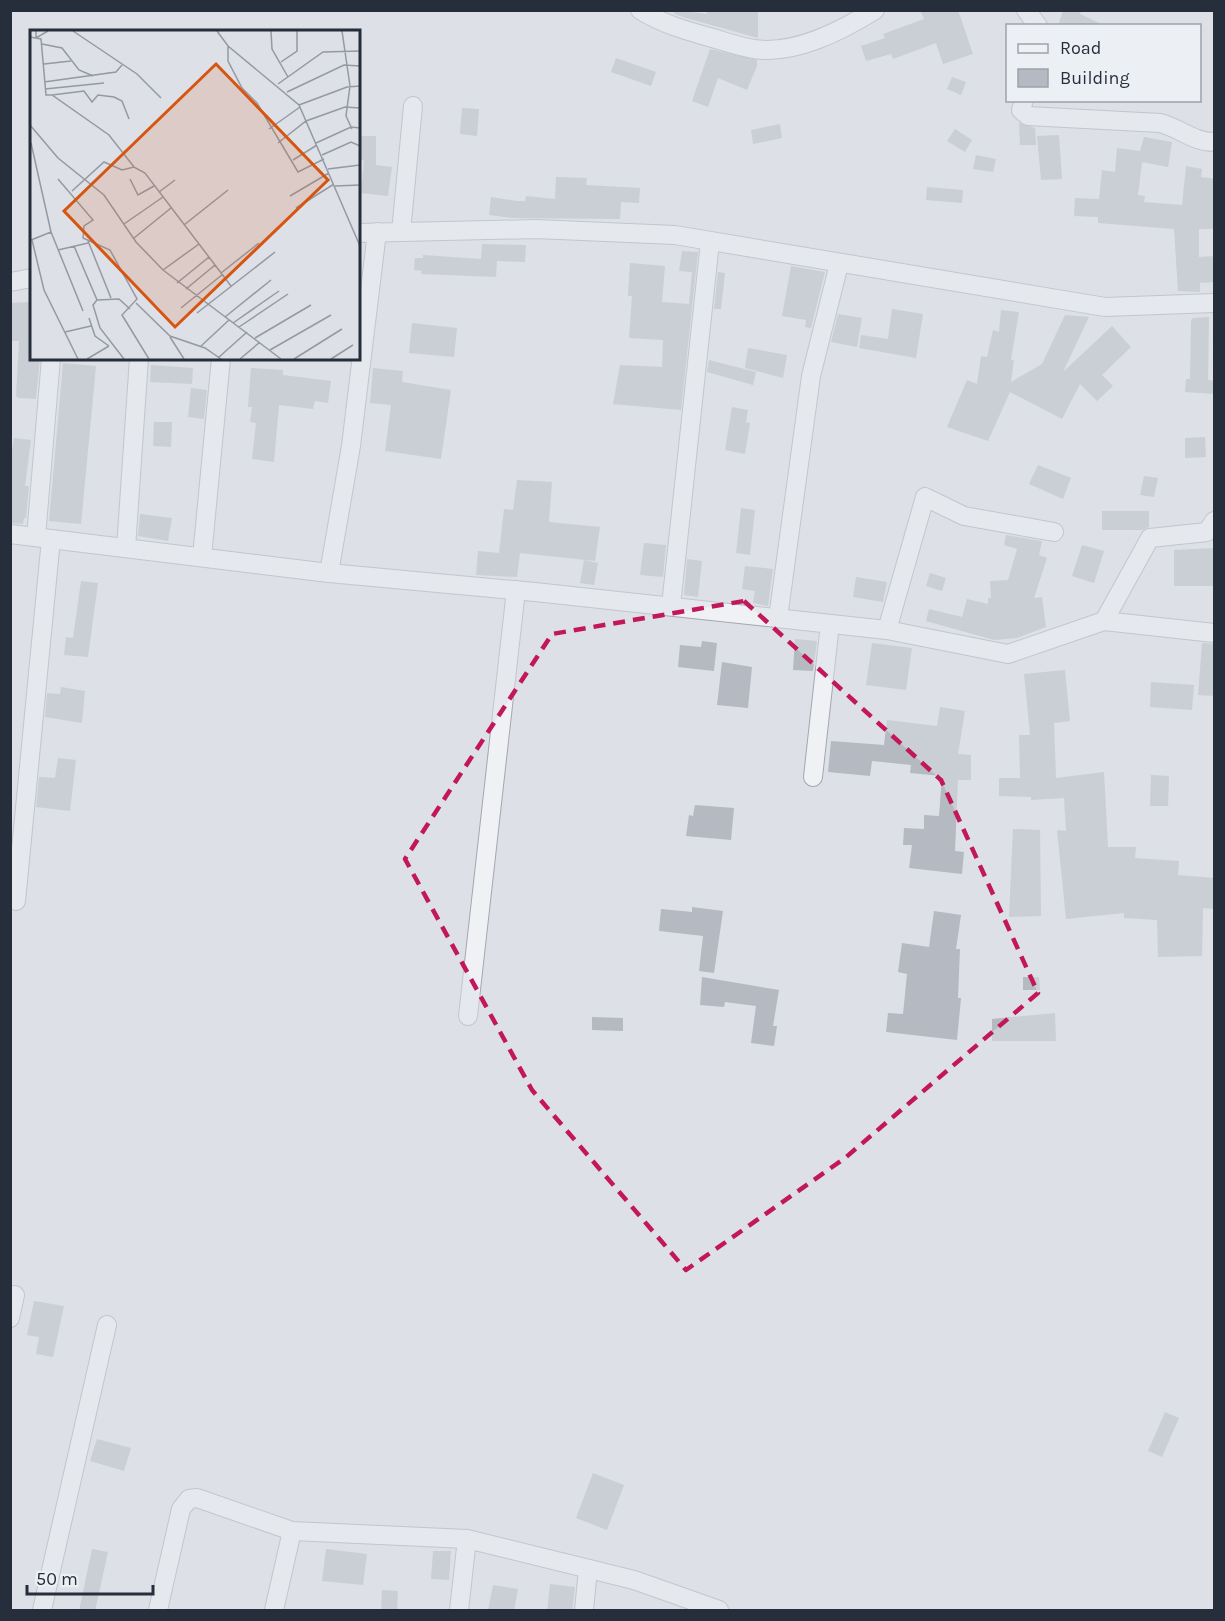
<svg xmlns="http://www.w3.org/2000/svg" width="1225" height="1621" viewBox="0 0 1225 1621" font-family="Karla,sans-serif">
	<rect width="100%" height="100%" fill="#dde0e6"/>
	<g fill="#b4b9c2">
		<polygon points="674,10 707,14 707,10 758,10 758,38 686,18 674,14"/>
		<polygon points="920,10 958,10 973,54 943,64 936,43 893,59 891,54 866,61 861,46 885,38 883,34 924,19"/>
		<polygon points="1063,10 1081,10 1080,14 1106,26 1058,26"/>
		<polygon points="710,49 757,60 757,66 747,90 718,78 708,107 692,101"/>
		<polygon points="616,58 656,72 651,86 611,72"/>
		<polygon points="952,77 966,82 961,95 947,89"/>
		<polygon points="462,108 479,109 477,136 460,134"/>
		<polygon points="1019,123 1035,128 1036,145 1020,145"/>
		<polygon points="780,124 782,138 753,144 751,130"/>
		<polygon points="955,129 972,140 965,152 947,141"/>
		<polygon points="1059,135 1062,179 1041,180 1037,136"/>
		<polygon points="358,136 376,136 376,165 392,167 388,196 361,193 364,160 358,161"/>
		<polygon points="1144,137 1172,142 1168,167 1142,162 1138,195 1145,196 1144,202 1182,205 1186,166 1202,169 1201,177 1215,179 1215,229 1199,229 1199,257 1215,256 1215,282 1200,283 1200,292 1178,291 1174,229 1098,223 1098,217 1074,216 1075,198 1099,199 1102,170 1115,172 1117,148 1140,151"/>
		<polygon points="976,155 996,159 993,172 973,169"/>
		<polygon points="556,177 587,178 586,185 640,188 639,203 621,202 620,219 513,218 489,215 491,197 517,201 525,201 526,196 555,199"/>
		<polygon points="927,187 963,190 962,203 926,200"/>
		<polygon points="482,244 526,245 525,262 497,261 496,277 421,274 422,271 414,270 415,258 423,258 423,255 481,259"/>
		<polygon points="682,251 698,252 681,410 613,404 620,365 662,367 663,340 629,338 632,296 628,296 630,263 665,266 662,302 689,304 692,272 679,271"/>
		<polygon points="791,266 825,272 811,328 805,327 806,320 782,316"/>
		<polygon points="718,272 725,273 721,309 714,309"/>
		<polygon points="32,302 32,358 40,358 36,399 18,398 16,396 19,341 10,341 10,303"/>
		<polygon points="892,309 923,314 916,358 859,348 861,335 888,339"/>
		<polygon points="1001,310 1019,312 1011,360 1014,360 1011,382 1042,364 1065,315 1089,317 1063,372 1112,326 1131,347 1102,375 1113,386 1097,401 1080,384 1062,419 1010,392 988,441 947,427 967,380 977,384 981,356 987,357 993,330 999,332"/>
		<polygon points="838,314 862,318 857,347 831,342"/>
		<polygon points="1209,317 1208,380 1215,381 1215,394 1185,392 1186,379 1190,379 1191,321 1193,318"/>
		<polygon points="412,323 457,328 454,357 409,353"/>
		<polygon points="748,348 787,355 783,378 745,368"/>
		<polygon points="709,360 756,372 753,385 707,372"/>
		<polygon points="63,363 96,366 81,524 49,521"/>
		<polygon points="151,365 193,368 192,384 150,382"/>
		<polygon points="251,368 283,370 283,375 331,381 328,403 315,401 313,409 279,405 274,462 252,459 256,423 250,422 252,407 248,407"/>
		<polygon points="373,368 403,371 402,382 451,390 441,459 385,451 391,405 370,403"/>
		<polygon points="191,388 207,390 204,419 188,417"/>
		<polygon points="732,407 748,410 746,422 750,423 745,454 725,450"/>
		<polygon points="154,422 172,422 171,447 153,446"/>
		<polygon points="1205,437 1206,457 1185,458 1185,438"/>
		<polygon points="14,438 31,440 25,486 29,486 26,518 24,518 23,524 10,523 10,462"/>
		<polygon points="1038,465 1071,478 1063,499 1029,484"/>
		<polygon points="1144,476 1158,478 1154,497 1140,495"/>
		<polygon points="517,480 552,482 549,522 600,527 595,561 520,553 517,577 476,575 478,551 499,553 504,509 513,510"/>
		<polygon points="741,508 755,510 750,555 736,553"/>
		<polygon points="1102,511 1149,511 1149,527 1142,530 1102,530"/>
		<polygon points="140,514 172,518 168,541 138,536"/>
		<polygon points="1006,535 1042,541 1039,555 1047,558 1034,598 1042,597 1046,627 1017,638 994,640 926,621 929,609 962,617 967,599 988,604 988,598 991,598 990,581 1008,580 1017,549 1004,545"/>
		<polygon points="644,543 666,545 663,577 640,575"/>
		<polygon points="1082,545 1104,551 1094,583 1072,576"/>
		<polygon points="1215,548 1215,586 1174,586 1174,550"/>
		<polygon points="687,559 702,561 698,597 684,595"/>
		<polygon points="584,560 598,563 594,585 580,583"/>
		<polygon points="745,566 773,569 768,606 753,603 755,591 742,589"/>
		<polygon points="930,573 946,578 942,591 926,586"/>
		<polygon points="856,577 887,582 883,602 853,597"/>
		<polygon points="81,581 98,583 88,657 64,655 66,637 73,638"/>
		<polygon points="795,639 817,641 813,671 793,670"/>
		<polygon points="702,641 717,643 714,671 678,667 680,645 701,647"/>
		<polygon points="872,643 912,648 906,690 866,685"/>
		<polygon points="1202,643 1215,644 1215,696 1198,695"/>
		<polygon points="722,662 752,667 748,708 717,705"/>
		<polygon points="1065,670 1070,721 1054,723 1056,778 1104,772 1108,847 1136,847 1135,858 1179,861 1178,875 1215,878 1215,909 1203,908 1202,956 1158,957 1157,920 1124,918 1124,913 1066,919 1057,830 1066,831 1064,798 1031,800 1031,797 999,796 999,778 1020,778 1019,735 1030,735 1024,674"/>
		<polygon points="1151,682 1194,685 1192,710 1150,707"/>
		<polygon points="61,687 85,691 82,723 45,717 47,693 60,694"/>
		<polygon points="940,707 965,711 958,754 971,755 971,780 958,780 955,851 964,852 962,874 909,868 912,845 903,845 904,828 924,829 924,815 939,816 942,776 910,773 911,765 872,761 870,776 828,772 831,741 884,745 887,720 937,726"/>
		<polygon points="58,758 76,760 70,811 36,807 39,777 55,778"/>
		<polygon points="1151,775 1169,776 1168,806 1150,806"/>
		<polygon points="695,805 734,808 731,840 686,836 689,815 693,816"/>
		<polygon points="1013,829 1040,830 1041,916 1009,917"/>
		<polygon points="692,907 723,911 714,973 699,971 703,936 659,931 661,909 692,912"/>
		<polygon points="934,911 961,915 956,949 960,949 958,998 961,998 957,1040 886,1032 888,1013 903,1014 907,974 898,972 902,943 929,947"/>
		<polygon points="702,977 779,990 773,1026 777,1026 774,1046 751,1043 756,1006 725,1002 724,1007 700,1005"/>
		<polygon points="1023,977 1039,977 1040,990 1023,990"/>
		<polygon points="1055,1013 1056,1041 992,1041 992,1019"/>
		<polygon points="592,1017 623,1018 623,1031 592,1030"/>
		<polygon points="34,1301 64,1306 53,1357 36,1354 39,1337 27,1335"/>
		<polygon points="1165,1412 1179,1418 1162,1457 1148,1451"/>
		<polygon points="97,1439 131,1448 124,1471 90,1461"/>
		<polygon points="593,1473 624,1485 607,1530 576,1518"/>
		<polygon points="92,1549 108,1552 95,1611 79,1611"/>
		<polygon points="326,1549 367,1554 363,1585 322,1581"/>
		<polygon points="433,1551 451,1551 449,1580 431,1579"/>
		<polygon points="550,1584 575,1587 572,1611 547,1611"/>
		<polygon points="493,1585 518,1589 514,1611 488,1611"/>
		<polygon points="382,1590 398,1591 397,1611 381,1611"/>
	</g>
	<g fill="none" stroke-linecap="round" stroke-linejoin="round">
		<defs>
			<g id="street">
				<path d="M640,10C663,24 684,30 709,37C724,41 739,47 754,49C795,55 841,31 875,10"/>
				<polyline points="1026,10 1038,26"/>
				<path d="M1024,100L1021,110L1028,116L1160,123C1180,128 1193,142 1214,142"/>
				<polyline points="401,232 413,106"/>
				<polyline points="358,233 536,229 675,235 1105,307 1214,303"/>
				<polyline points="10,282 32,278"/>
				<polyline points="10,534 329,573 535,592 887,630 1008,654 1104,621 1150,538 1207,532 1214,521"/>
				<polyline points="36,537 51,358"/>
				<polyline points="126,548 139,358"/>
				<polyline points="202,557 221,358"/>
				<polyline points="329,573 351,446 377,232"/>
				<polyline points="671,606 710,242"/>
				<polyline points="778,618 811,376 839,264"/>
				<polyline points="1104,621 1214,633"/>
				<polyline points="887,630 925,497 964,516 1054,532"/>
				<polyline points="813,777 830,624"/>
				<polyline points="16,901 51,539"/>
				<polyline points="468,1016 516,590"/>
				<polyline points="10,1318 15,1295"/>
				<polyline points="42,1610 107,1325"/>
				<polyline points="158,1610 181,1509 189,1499 197,1498 292,1531 467,1539 634,1580 719,1610"/>
				<polyline points="274,1610 292,1531"/>
				<polyline points="459,1610 467,1539"/>
				<polyline points="584,1610 588,1569"/>
			</g>
		</defs>
		<use href="#street" stroke="#a3a7af" stroke-width="20"/>
		<use href="#street" stroke="#eff1f4" stroke-width="18"/>
	</g>
	<path d="M0 0H1225V1621H0ZM744,601L941,780L1038,993L845,1158L686,1270L532,1090L405,859L552,634Z" fill="#dde0e6" fill-opacity=".55" fill-rule="evenodd"/>
	<path fill="none" stroke="#c2185b" stroke-width="4.5" stroke-dasharray="12 8" stroke-linejoin="round" d="M744,601L941,780L1038,993L845,1158L686,1270L532,1090L405,859L552,634Z"/>
	<g transform="translate(30 30)">
		<rect width="330" height="330" fill="#dde0e6"/>
		<path fill="none" stroke="#9499a2" stroke-width="1.5" d="M6,1V8L18,1M43,1L107,44L131,68M187,1L198,16L269,75L330,216M241,1L242,19L258,47M312,1L320,56L316,86L322,99M0,7L11,9L16,65H22L79,105L104,137M12,14L32,18L49,40L63,46M198,16V31L212,58L227,73L268,142L294,129M251,32L267,21V1M14,34L41,31M14,52L86,42L92,35M248,54L293,22L330,21M15,59L74,53M257,62L314,35L330,36M22,65L54,61L62,72L68,65L84,67L92,71L99,89M269,75L317,57L330,56M0,95L28,128L74,165L106,212L133,240L251,329M239,99L270,77M1,113L21,202L53,281M248,113L276,91L315,77L330,78M286,113L321,97L330,98M292,125L321,112L330,116M263,130L287,115M298,139L330,135M28,149L63,190L54,196L53,208L80,220L107,269L92,285L119,329M100,149L108,165L124,156M305,156L330,155M42,161L74,132L92,140L104,137L115,143L201,256M129,162L145,150M260,166L299,143M266,178L304,154M94,194L133,167M154,195L198,160M104,208L141,178M1,210L21,202M2,210L14,260L48,329M58,211L81,268M44,216L67,270L63,275L70,298L94,329M28,220L58,213M133,240L169,214M191,243L229,213M147,253L179,227M156,259L185,235M67,270L89,269L100,279M106,273L140,306L175,318L191,329M151,278L193,244M167,283L245,222M195,287L241,250M59,288L65,306L79,316M203,293L249,261M209,297L258,264M35,302L61,296M140,307L154,329M225,308L281,275M170,317L199,290M240,320L301,285M188,328L217,302M57,329L79,316M210,329L230,312M264,329L312,299M301,329L323,315"/>
		<path fill="#d55511" fill-opacity="0.15" stroke="#d55511" stroke-width="3" d="M186,34L298,150L145,297L34,181Z"/>
		<rect width="330" height="330" fill="none" stroke="#272e3b" stroke-width="3"/>
	</g>
	<rect width="1225" height="1621" fill="none" stroke="#272e3b" stroke-width="24"/>
	<rect x="1006" y="24" width="195" height="78" fill="#eceff4" stroke="#9da2aa" stroke-width="1.5"/>
	<rect x="1018" y="44" width="30" height="9" fill="#eff1f4" stroke="#9da2aa" stroke-width="1.5"/>
	<text x="1060" y="54" font-size="18" fill="#272e3b">Road</text>
	<rect x="1018" y="69" width="30" height="18" fill="#b4b9c2" stroke="#9da2aa" stroke-width="1.5"/>
	<text x="1060" y="84" font-size="18" fill="#272e3b">Building</text>
	<path d="M27 1585v9h126v-9" fill="none" stroke="#272e3b" stroke-width="3"/>
	<text x="36" y="1585" font-size="18" fill="#272e3b" stroke="#eceff4" stroke-width="4.5" paint-order="stroke">50 m</text>
</svg>
